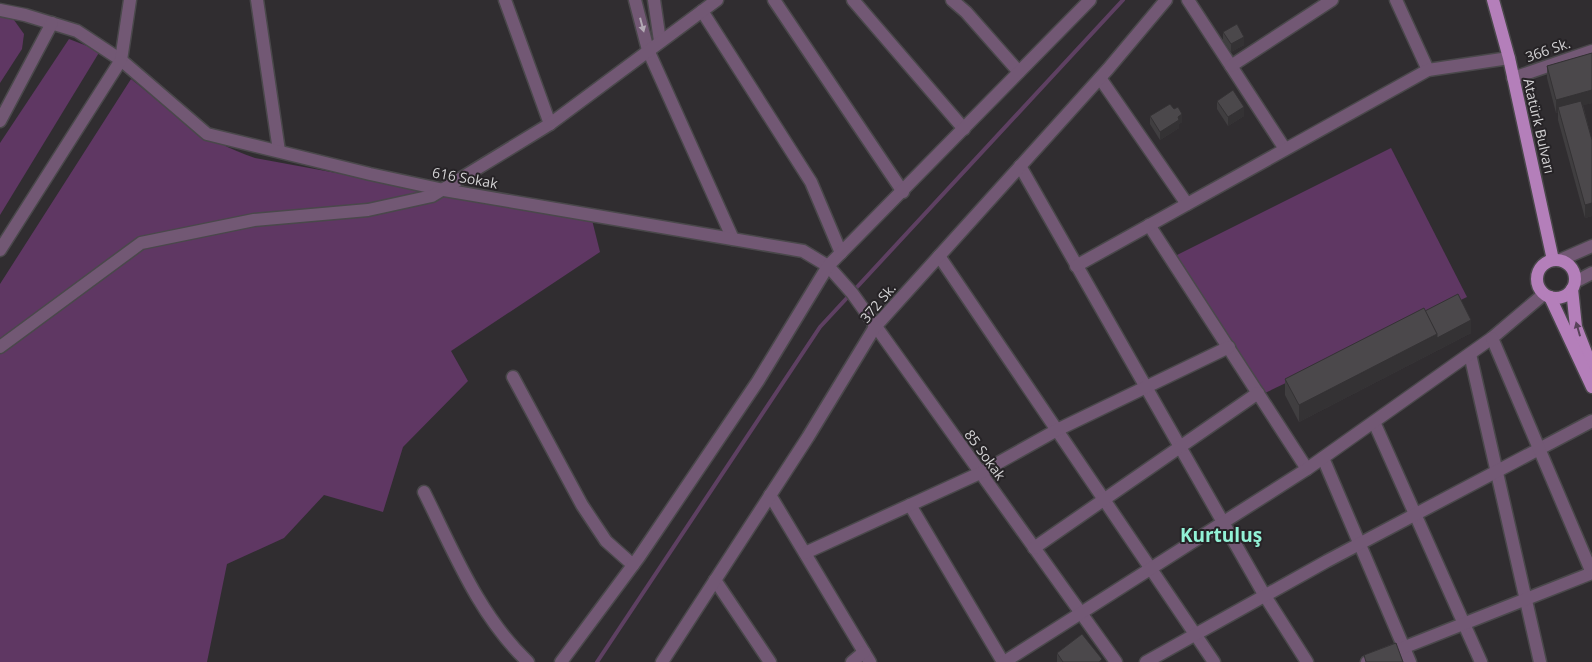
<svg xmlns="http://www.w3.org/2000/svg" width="1592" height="662" viewBox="0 0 1592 662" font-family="'Open Sans',sans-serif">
	<rect width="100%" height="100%" fill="#302d30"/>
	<g fill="#5f3763">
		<polygon points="0,15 14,20 24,34 22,49 0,83"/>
		<polygon points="69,39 100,51 0,215 0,143"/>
		<path d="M131,79C174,113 202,140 255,158L592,220L600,252L451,351L468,381L403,447L383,512L324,495L284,538L227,564L207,662H0V284Z"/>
		<polygon points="1391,148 1467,297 1265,393 1173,257"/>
	</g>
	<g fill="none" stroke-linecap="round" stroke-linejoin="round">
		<polyline stroke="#5e4062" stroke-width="4" points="597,662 820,327 1123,0"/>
		<defs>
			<g id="minor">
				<polyline points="257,0 279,151"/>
				<polyline points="505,0 550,124"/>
				<polyline points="635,0 648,50 733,239"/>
				<polyline points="654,0 660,41"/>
				<polyline points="774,0 903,192"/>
				<polyline points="853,0 964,129"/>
				<polyline points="952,0 966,12 1019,72"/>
				<polyline points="1188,0 1285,149"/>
				<polyline points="1396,0 1428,70"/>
				<polyline points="0,10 25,15 77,31 121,60 207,134 370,174 444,190 803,251 828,266 852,293 1116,662"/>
				<polyline points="702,11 811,182 841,253"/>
				<polyline points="1231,66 1332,0"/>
				<polyline points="1100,78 1187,204"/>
				<polyline points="1513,78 1592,51"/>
				<polyline points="0,121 52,23"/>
				<polyline points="1020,166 1265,596 1307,662"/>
				<polyline points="1149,225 1307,469"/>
				<polyline points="0,250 121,60 130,0"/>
				<polyline points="939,256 1214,662"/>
				<polyline points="1560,260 1592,246"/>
				<polyline points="1076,266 1428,70 1509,58"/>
				<polyline points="1575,282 1592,273"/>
				<polyline points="0,347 141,243 254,220 368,210 432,196 550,124 717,0"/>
				<polyline points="1470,354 1540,662"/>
				<polyline points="513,377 582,505 606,541 633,565"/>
				<polyline points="1374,422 1481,662"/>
				<polyline points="1323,458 1410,662"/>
				<path d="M424,492C454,552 479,616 528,662"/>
				<polyline points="770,495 870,662"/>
				<polyline points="910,505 1003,662"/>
				<polyline points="1034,548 1258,393"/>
				<polyline points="805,553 980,473 1057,430 1229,347"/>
				<polyline points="715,580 770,662"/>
				<polyline points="561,662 639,557 758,381 828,266 1090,0"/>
				<polyline points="662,662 808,437 875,327 1108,69 1166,0"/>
				<polyline points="852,662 864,652"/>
				<polyline points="1004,662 1307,469 1492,338 1544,294"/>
				<polyline points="1146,662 1327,561 1592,421"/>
				<polyline points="1367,662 1592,573 1492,338"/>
			</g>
			<g id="major">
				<polyline points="1493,0 1509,58 1553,260"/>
				<circle cx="1556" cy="279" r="19"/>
				<polyline points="1572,289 1576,327 1592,368"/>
				<polyline points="1550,297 1592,387"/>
			</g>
		</defs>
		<use href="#minor" stroke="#4a484b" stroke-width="15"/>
		<use href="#major" stroke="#4a484b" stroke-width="15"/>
		<use href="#minor" stroke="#725874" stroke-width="12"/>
		<use href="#major" stroke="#b47fba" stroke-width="12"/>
	</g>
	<g fill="#403e40">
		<polygon points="1223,32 1244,45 1231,52 1223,41"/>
		<polygon points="1592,53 1592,103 1583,105 1592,140 1592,216 1585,218 1558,120 1558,112 1556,113 1547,78 1547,66"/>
		<polygon points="1217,101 1244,116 1228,126 1217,109"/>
		<polygon points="1150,116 1182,122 1179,124 1179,128 1160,140 1150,124"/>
		<polygon points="1425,311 1471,333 1299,422 1285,395 1285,379"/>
		<polygon points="1057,653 1102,662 1057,662"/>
	</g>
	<g fill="#343234">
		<polygon points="1244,37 1244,45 1231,52 1231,44"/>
		<polygon points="1592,90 1592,103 1560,112 1558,107 1558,112 1556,113 1556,100"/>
		<polygon points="1244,107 1244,116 1228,126 1228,117"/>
		<polygon points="1182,114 1182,122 1179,124 1179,128 1160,140 1160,132"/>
		<polygon points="1592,203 1592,216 1585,218 1585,205"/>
		<polygon points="1471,320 1471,333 1299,422 1299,405 1437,334"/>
	</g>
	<g fill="#4b484b" stroke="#343234">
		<polygon points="1237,24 1244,37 1231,44 1223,32"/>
		<polygon points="1592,53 1592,90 1556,100 1547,66"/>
		<polygon points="1233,90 1244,107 1228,117 1217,101"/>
		<polygon points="1581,101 1592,140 1592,203 1585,205 1558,107"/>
		<polygon points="1170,104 1174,109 1178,107 1182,114 1178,117 1179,120 1160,132 1150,116"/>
		<polygon points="1458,294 1471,320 1437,338 1437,334 1425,311"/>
		<polygon points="1424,308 1437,334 1299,405 1285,379"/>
		<polygon points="1082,634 1102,659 1099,662 1063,662 1057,653"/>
		<polygon points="1396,643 1403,662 1366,662 1364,655"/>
	</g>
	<defs><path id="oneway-solid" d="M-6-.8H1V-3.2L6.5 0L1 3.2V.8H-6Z" transform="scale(1.25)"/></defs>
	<use fill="#b2a9b4" href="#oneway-solid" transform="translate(642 25) rotate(75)"/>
	<use fill="#58435a" href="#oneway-solid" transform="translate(1578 329) rotate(-106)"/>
	<g text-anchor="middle" stroke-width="4" stroke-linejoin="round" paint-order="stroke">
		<g font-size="14" fill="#d5d4d6" stroke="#262326">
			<text transform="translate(1548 50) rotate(-19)" y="5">366 Sk.</text>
			<text transform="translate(1539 126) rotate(77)" y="5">Atatürk Bulvarı</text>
			<text transform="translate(465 178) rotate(10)" y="5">616 Sokak</text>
			<text transform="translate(878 303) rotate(-50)" y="5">372 Sk.</text>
			<text transform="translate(985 455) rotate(54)" y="5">85 Sokak</text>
		</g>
		<g font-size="19" font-weight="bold" fill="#92f2d6" stroke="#262326">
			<text x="1221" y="542">Kurtuluş</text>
		</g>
	</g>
</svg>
